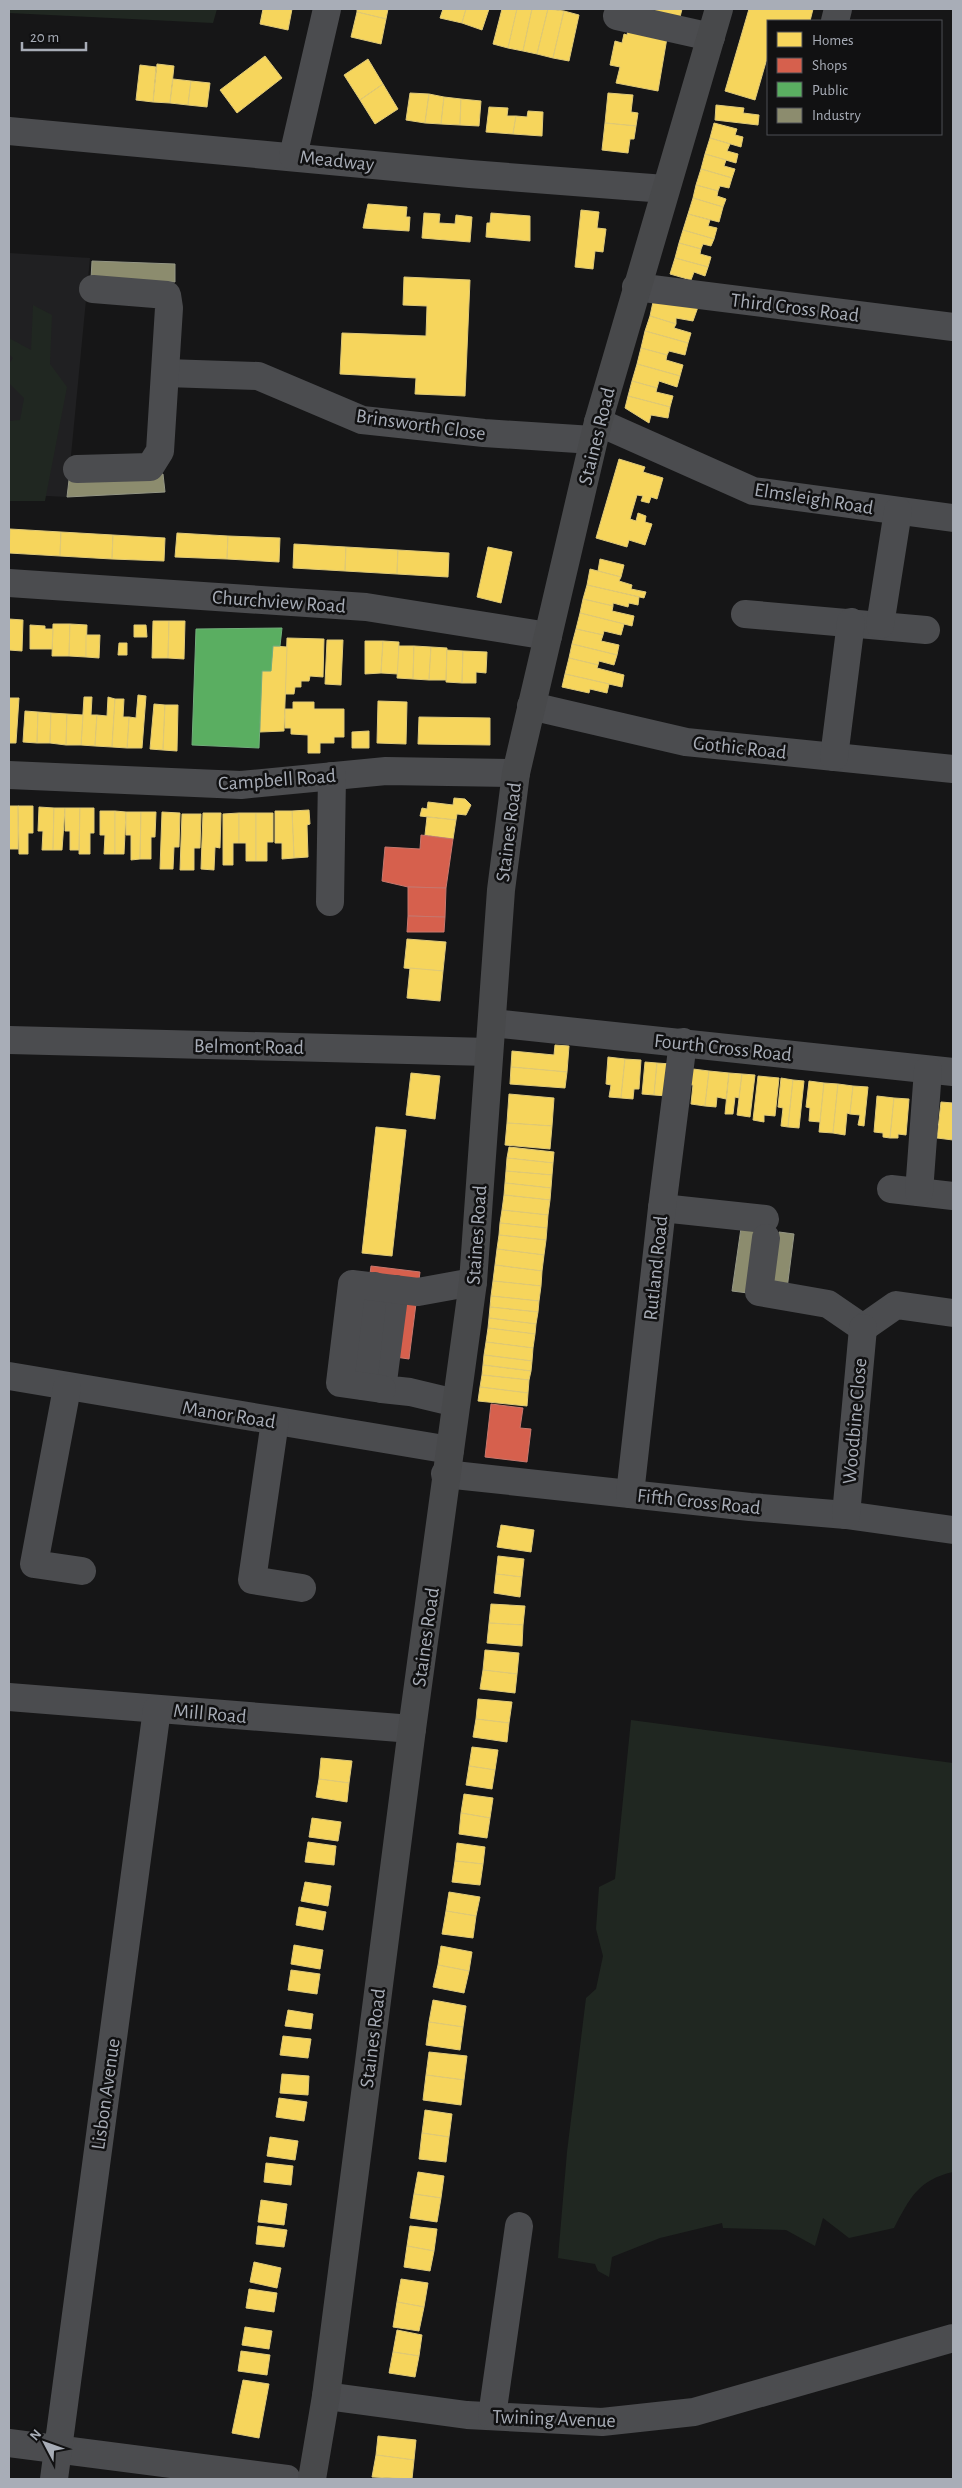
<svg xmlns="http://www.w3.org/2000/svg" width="962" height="2488" viewBox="0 0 962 2488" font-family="'Alegreya Sans',sans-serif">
	<rect width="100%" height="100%" fill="#161617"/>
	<polygon fill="#202022" points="9,253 90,258 67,497 9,494"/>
	<g fill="#202721">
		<polygon points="9,9 217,9 213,23 9,13"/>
		<polygon points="33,305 52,315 50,364 67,387 45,501 9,501 9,421 20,420 24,398 9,383 9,364 13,358 9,354 9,338 31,350"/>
		<path d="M631,1720L953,1763V2172C918,2180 910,2198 894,2228L849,2238L823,2218L815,2246L786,2230L723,2228L722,2223L660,2238L612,2257L609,2277L598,2271L595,2264L558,2258L567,2152L586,1998L596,1989L603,1956L596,1929L599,1887L615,1879Z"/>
	</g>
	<g fill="#f6d55c" stroke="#dfc977">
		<polygon points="263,9 292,9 288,30 260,24"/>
		<polygon points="357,9 388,9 386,19 357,12"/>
		<polygon points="443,9 466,9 462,23 440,18"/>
		<polygon points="466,9 489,9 482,30 462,23"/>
		<polygon points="502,9 517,9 508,48 493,44"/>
		<polygon points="517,9 532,9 523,51 508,48"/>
		<polygon points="532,9 548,9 537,54 523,51"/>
		<polygon points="548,9 564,11 553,58 537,54"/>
		<polygon points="642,9 682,9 679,21"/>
		<polygon points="749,9 813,9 810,21 768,21 768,55 755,100 725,91"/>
		<polygon points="564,11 579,15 569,61 553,58"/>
		<polygon points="357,12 386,19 381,44 351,37"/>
		<polygon points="629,25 668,32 658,91 616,83 620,67 610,65 615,41 622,43 624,34 627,35"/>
		<polygon points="265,56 282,78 237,113 220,90"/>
		<polygon points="368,59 383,84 360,100 344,75"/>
		<polygon points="157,64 174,66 170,103 153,102"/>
		<polygon points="140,65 156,67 153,102 136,100"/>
		<polygon points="173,79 191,81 188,105 170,103"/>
		<polygon points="191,81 210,83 207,107 188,105"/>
		<polygon points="383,84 398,109 375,124 360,100"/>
		<polygon points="410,93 429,94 425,123 406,120"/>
		<polygon points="608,93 633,95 631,112 638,113 636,126 605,123"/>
		<polygon points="429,94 444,97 441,124 425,123"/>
		<polygon points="444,97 461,99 460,125 441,124"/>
		<polygon points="461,99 481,101 479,126 460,125"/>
		<polygon points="716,105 744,108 743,113 759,115 758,125 715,120"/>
		<polygon points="489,107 508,108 507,116 516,116 513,134 486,132"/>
		<polygon points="528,111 543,112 542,136 513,134 516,116 527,117"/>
		<polygon points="605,123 636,126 634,139 630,139 628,153 602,150"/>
		<polygon points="714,123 737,129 735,135 743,137 741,147 710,138"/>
		<polygon points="710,138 730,144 727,151 738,154 736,163 705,154"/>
		<polygon points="705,154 726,160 724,166 735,169 732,178 701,169"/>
		<polygon points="701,169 732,178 729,188 720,186 718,191 696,185"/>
		<polygon points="696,185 718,191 717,196 726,199 723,207 693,198"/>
		<polygon points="693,198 723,207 719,222 688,214"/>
		<polygon points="368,204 407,207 406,217 410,217 409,231 363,228"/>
		<polygon points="581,210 599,212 597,228 606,229 603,252 595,251 593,269 575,267"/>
		<polygon points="424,213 440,214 439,223 455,224 456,215 472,217 470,242 422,238"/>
		<polygon points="491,213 530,216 530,241 486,237 487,223 490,223"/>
		<polygon points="688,214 710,220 708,226 717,228 714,239 683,230"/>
		<polygon points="683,230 714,239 711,246 703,244 701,249 679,243"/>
		<polygon points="679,243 701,249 700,254 711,257 708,267 675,258"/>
		<polygon points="675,258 708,267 705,276 694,272 691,280 670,274"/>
		<polygon points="404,277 470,280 465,396 415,394 416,378 340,374 342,333 426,336 427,306 403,305"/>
		<polygon points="653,302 698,307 693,321 676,318 676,324 650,316"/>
		<polygon points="650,316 676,324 674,328 691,333 688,343 645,331"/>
		<polygon points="645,331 688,343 685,355 669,351 667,355 641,348"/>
		<polygon points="641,348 667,355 666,360 683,365 680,376 637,364"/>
		<polygon points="637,364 680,376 677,387 659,381 657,388 632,381"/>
		<polygon points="632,381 657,388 656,392 673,396 670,407 628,396"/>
		<polygon points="628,396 670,407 668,418 651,415 649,423 625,408"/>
		<polygon points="619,459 645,467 643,472 663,478 657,499 651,497 649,503 641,501 643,496 637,495 630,519 636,521 638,513 646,516 645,522 652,524 645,545 629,540 627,547 596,538"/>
		<polygon points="10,529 61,532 60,556 9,553"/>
		<polygon points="61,532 113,535 112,559 60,556"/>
		<polygon points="177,533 228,536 227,559 175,557"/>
		<polygon points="113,535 165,538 164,561 112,559"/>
		<polygon points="228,536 280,538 279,562 227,559"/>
		<polygon points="294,544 346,547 345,571 293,568"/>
		<polygon points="346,547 398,550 397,574 345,571"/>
		<polygon points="488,547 512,552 501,603 477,597"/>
		<polygon points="398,550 449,553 448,577 397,574"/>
		<polygon points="600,559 624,565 621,577 598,571"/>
		<polygon points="590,569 621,577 619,581 632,585 631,589 646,592 644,598 587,585"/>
		<polygon points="587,585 639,597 638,605 629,603 628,607 613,603 613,606 583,599"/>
		<polygon points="583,599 613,606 612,611 634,616 632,626 580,613"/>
		<polygon points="580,613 624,624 621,635 604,631 603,635 576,629"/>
		<polygon points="9,619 23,620 22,651 9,650"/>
		<polygon points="153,621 169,621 168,658 152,658"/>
		<polygon points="169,621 185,621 184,659 168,658"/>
		<polygon points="53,624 70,624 69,656 52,656"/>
		<polygon points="70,624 87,625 86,657 69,656"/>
		<polygon points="30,625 45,626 45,629 53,629 52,649 30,649"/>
		<polygon points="134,625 146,625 147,637 134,637"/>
		<polygon points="576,629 603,635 601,641 619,645 617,655 572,644"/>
		<polygon points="86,635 100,635 99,658 86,657"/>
		<polygon points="287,638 324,639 323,677 310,676 309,681 301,681 301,687 295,687 294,694 285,694"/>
		<polygon points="327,640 343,640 341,685 325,684"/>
		<polygon points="365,641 383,641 381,673 365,674"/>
		<polygon points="383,641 399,642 398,674 381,673"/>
		<polygon points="119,643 127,643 127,655 118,655"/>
		<polygon points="572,644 617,655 614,665 599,661 598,665 569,658"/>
		<polygon points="273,646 287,647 284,731 260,732 262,671 271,671"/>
		<polygon points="399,646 414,646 413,679 397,678"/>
		<polygon points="414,646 431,647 429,680 413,679"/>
		<polygon points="431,647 447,648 446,680 429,680"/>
		<polygon points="447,650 463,651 462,683 446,682"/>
		<polygon points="463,651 487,652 486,673 476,672 476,683 462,683"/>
		<polygon points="569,658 598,665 597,668 624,675 622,687 565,674"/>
		<polygon points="565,674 609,684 607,693 590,689 589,693 562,687"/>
		<polygon points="138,695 146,696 142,748 127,748 129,717 136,718"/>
		<polygon points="84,697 92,697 91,715 97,715 95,746 81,745"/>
		<polygon points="108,697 115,699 112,747 95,746 97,715 107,716"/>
		<polygon points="9,698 19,698 16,743 9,743"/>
		<polygon points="115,699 124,699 123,717 129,717 127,748 112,747"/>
		<polygon points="378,701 407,702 406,744 377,743"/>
		<polygon points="293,702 314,702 314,709 344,709 344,737 334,737 334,743 320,743 320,753 308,753 308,735 291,734 291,728 285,728 285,709 293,709"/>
		<polygon points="154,704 165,705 163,750 150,749"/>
		<polygon points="165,705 178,705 177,751 163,750"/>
		<polygon points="25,711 38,712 37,743 23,742"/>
		<polygon points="38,712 51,713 50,743 37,743"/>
		<polygon points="51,713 67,714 66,745 50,743"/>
		<polygon points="67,714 83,715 81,745 66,745"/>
		<polygon points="419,717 490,718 490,745 418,744"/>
		<polygon points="369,731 369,748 352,748 352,732"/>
		<polygon points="454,798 465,799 471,805 466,815 457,814 456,820 420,816 422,808 427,809 428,802 453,805"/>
		<rect x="9" y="806" width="9" height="43"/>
		<polygon points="18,806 33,806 33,833 28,833 28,854 19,854"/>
		<polygon points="39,807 54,808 53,850 42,850 43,831 38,831"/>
		<polygon points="54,808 65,808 62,850 53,850"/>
		<polygon points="65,808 80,808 79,850 70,850 70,831 65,831"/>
		<polygon points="80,808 94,808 94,833 90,833 90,854 79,854"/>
		<polygon points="309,810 310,824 307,825 308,857 294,858 292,811"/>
		<polygon points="100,811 115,811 115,854 104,854 105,835 100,835"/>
		<polygon points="115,811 126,812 124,854 115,854"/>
		<polygon points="275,811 292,811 294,858 282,859 282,843 275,843"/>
		<polygon points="126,812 141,812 140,859 131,860 131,835 126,835"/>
		<polygon points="141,812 156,812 155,837 151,837 151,859 140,859"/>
		<polygon points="162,812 180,813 179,847 174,847 173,869 160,869"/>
		<polygon points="203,813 221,813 220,848 215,847 214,870 201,869"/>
		<polygon points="239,813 239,843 233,843 233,865 223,865 223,814"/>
		<polygon points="239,813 256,813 256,861 246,861 246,843 239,843"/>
		<polygon points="256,813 273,813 273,842 267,842 267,861 256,861"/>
		<polygon points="182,814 201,814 200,848 194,848 194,870 180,870"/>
		<polygon points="427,817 456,820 453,839 425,835"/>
		<polygon points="407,939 446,942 443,971 404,968"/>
		<polygon points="410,968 443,971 440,1001 407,998"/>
		<polygon points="555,1045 569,1046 567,1072 511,1067 512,1051 554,1055"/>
		<polygon points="608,1057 625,1059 621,1098 609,1097 611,1085 606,1084"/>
		<polygon points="625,1059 641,1060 639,1089 634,1089 633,1099 621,1098"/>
		<polygon points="645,1062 657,1063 654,1095 642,1094"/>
		<polygon points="657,1063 671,1064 667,1096 654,1095"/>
		<polygon points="511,1067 567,1072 565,1088 510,1084"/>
		<polygon points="685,1068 709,1071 705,1106 691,1104 693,1085 684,1084"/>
		<polygon points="709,1071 729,1073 726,1099 717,1097 716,1107 705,1106"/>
		<polygon points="411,1073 440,1076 435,1119 406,1115"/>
		<polygon points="729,1073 742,1074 739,1098 735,1097 733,1114 725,1114"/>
		<polygon points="742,1074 755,1075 750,1117 737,1115"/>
		<polygon points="758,1076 779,1078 775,1116 764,1115 764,1122 753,1120"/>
		<polygon points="781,1078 793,1080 788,1127 781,1126 783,1108 778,1107"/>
		<polygon points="793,1080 804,1081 799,1128 788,1127"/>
		<polygon points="809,1081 824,1083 820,1122 809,1121 810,1108 806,1107"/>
		<polygon points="824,1083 838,1084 833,1133 819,1132"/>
		<polygon points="838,1084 853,1086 850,1114 847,1113 845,1135 833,1133"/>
		<polygon points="853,1086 868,1087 864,1126 858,1125 860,1115 850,1114"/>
		<polygon points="509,1094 554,1098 552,1126 507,1123"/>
		<polygon points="877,1096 894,1098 890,1138 883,1137 883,1133 874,1132"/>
		<polygon points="894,1098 909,1099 906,1135 898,1134 898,1138 890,1138"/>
		<polygon points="941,1102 953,1103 953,1140 937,1138"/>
		<polygon points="507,1123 552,1126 550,1149 505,1145"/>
		<polygon points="376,1127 406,1130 392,1256 362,1253"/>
		<polygon points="509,1147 554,1152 553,1163 507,1158"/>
		<polygon points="507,1158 553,1163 552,1175 506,1171"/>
		<polygon points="506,1171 552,1175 551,1188 505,1183"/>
		<polygon points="505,1183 551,1188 550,1200 504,1195"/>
		<polygon points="504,1195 550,1200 548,1215 502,1210"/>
		<polygon points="502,1210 548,1215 547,1228 500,1223"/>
		<polygon points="500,1223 547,1228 546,1240 499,1235"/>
		<polygon points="499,1235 546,1240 544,1255 497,1249"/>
		<polygon points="497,1249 544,1255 542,1271 495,1265"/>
		<polygon points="495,1265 542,1271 541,1286 493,1281"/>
		<polygon points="493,1281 541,1286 539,1301 491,1296"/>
		<polygon points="491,1296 539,1301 538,1312 490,1307"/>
		<polygon points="490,1307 538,1312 536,1324 489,1318"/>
		<polygon points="489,1318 536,1324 535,1334 488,1328"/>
		<polygon points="488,1328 535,1334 533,1348 486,1342"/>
		<polygon points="486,1342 533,1348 532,1361 484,1355"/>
		<polygon points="484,1355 532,1361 531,1371 483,1365"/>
		<polygon points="483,1365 531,1371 529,1380 482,1375"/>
		<polygon points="482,1375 529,1380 528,1393 480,1387"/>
		<polygon points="480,1387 528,1393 527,1406 478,1401"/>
		<polygon points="501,1525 534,1530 531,1552 497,1547"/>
		<polygon points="498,1556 524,1559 522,1577 496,1574"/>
		<polygon points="496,1574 522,1577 520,1597 494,1593"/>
		<polygon points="491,1604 525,1606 523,1625 489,1623"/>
		<polygon points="489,1623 523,1625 522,1646 487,1643"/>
		<polygon points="485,1650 519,1653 517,1674 483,1670"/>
		<polygon points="483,1670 517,1674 515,1693 480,1689"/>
		<polygon points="478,1699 512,1702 509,1723 476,1719"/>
		<polygon points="476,1719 509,1723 507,1742 473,1737"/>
		<polygon points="472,1747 498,1750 495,1770 469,1766"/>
		<polygon points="321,1758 352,1761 349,1783 319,1779"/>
		<polygon points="469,1766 495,1770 492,1789 466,1785"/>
		<polygon points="319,1779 349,1783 347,1802 316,1797"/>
		<polygon points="464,1794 493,1798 490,1818 461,1813"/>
		<polygon points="461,1813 490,1818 487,1838 459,1834"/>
		<polygon points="312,1818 341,1822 338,1841 309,1837"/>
		<polygon points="308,1842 336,1846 334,1865 305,1862"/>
		<polygon points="457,1843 485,1847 483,1864 455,1861"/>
		<polygon points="455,1861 483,1864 480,1885 452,1882"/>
		<polygon points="305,1882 331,1886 328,1906 301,1901"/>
		<polygon points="449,1892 480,1897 476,1916 446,1911"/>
		<polygon points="299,1907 326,1912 323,1930 296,1925"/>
		<polygon points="446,1911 476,1916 473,1938 442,1934"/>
		<polygon points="294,1945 323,1950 320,1969 291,1964"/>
		<polygon points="441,1946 472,1952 469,1971 438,1965"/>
		<polygon points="438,1965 469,1971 464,1993 433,1987"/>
		<polygon points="291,1970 320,1974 317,1994 288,1990"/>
		<polygon points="433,2000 466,2006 463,2027 429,2022"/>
		<polygon points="288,2010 313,2014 311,2029 285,2026"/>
		<polygon points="429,2022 463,2027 460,2050 426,2045"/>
		<polygon points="283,2036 311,2039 308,2058 280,2055"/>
		<polygon points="429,2052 467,2056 464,2080 426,2075"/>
		<polygon points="282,2074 309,2076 308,2095 280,2093"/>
		<polygon points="426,2075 464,2080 461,2105 423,2100"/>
		<polygon points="279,2098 307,2102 304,2121 276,2117"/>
		<polygon points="425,2110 452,2114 449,2137 422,2133"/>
		<polygon points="422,2133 449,2137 446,2162 419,2159"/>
		<polygon points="270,2137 298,2141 295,2160 267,2156"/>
		<polygon points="266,2163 293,2166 291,2185 264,2182"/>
		<polygon points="418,2172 444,2176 441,2198 414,2194"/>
		<polygon points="414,2194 441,2198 437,2222 410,2218"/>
		<polygon points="261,2200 287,2204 284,2225 258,2222"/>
		<polygon points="258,2226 287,2230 284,2247 256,2244"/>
		<polygon points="410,2226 437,2229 434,2251 407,2246"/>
		<polygon points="407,2246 434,2251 430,2271 404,2267"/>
		<polygon points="254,2262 281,2268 277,2288 250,2282"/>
		<polygon points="401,2279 428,2283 424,2307 397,2302"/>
		<polygon points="249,2289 277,2293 274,2312 246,2308"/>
		<polygon points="397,2302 424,2307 419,2331 393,2327"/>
		<polygon points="245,2327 272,2331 269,2349 242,2345"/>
		<polygon points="397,2330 422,2335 419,2356 393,2352"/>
		<polygon points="241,2351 270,2355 267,2375 238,2371"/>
		<polygon points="393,2352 419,2356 415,2377 389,2373"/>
		<polygon points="243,2380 269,2384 259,2438 232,2433"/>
		<polygon points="378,2436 416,2440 414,2460 376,2455"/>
		<polygon points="376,2455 414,2460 412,2479 372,2477"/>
	</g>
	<g fill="#d6604d" stroke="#c8776d">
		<polygon points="421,835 453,839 446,888 408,887 382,881 385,847 420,849"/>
		<polygon points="408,887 446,888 445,917 408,916"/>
		<polygon points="408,916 445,917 444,932 407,932"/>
		<polygon points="371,1266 420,1272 409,1359 360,1352"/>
		<polygon points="491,1404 523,1408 520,1428 531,1429 527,1462 485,1457"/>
	</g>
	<polygon fill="#5aae61" stroke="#71ae7b" points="282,628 280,646 273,646 271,671 262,671 259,748 192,745 196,629"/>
	<g fill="#8c8c6e" stroke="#949684">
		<polygon points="92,261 175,264 175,282 91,279"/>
		<polygon points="163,474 165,492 67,497 69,480"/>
		<polygon points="741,1228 757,1230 748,1293 732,1291"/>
		<polygon points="779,1232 794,1234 787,1289 772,1287"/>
	</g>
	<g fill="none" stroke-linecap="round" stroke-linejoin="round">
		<g stroke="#4b4c4f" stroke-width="28">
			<polyline points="617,16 711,37"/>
			<polyline points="835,21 838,9"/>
			<polyline points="9,131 470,174 665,189"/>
			<polyline points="293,156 327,9"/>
			<polyline points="636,287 953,327"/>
			<polyline points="166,373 258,376 362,420 484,433 593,440"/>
			<polyline points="598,422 753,491 953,518"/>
			<polyline points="77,469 150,467 160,451 169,308 167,295 93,289"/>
			<polyline points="9,583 366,607 548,636"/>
			<polyline points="745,614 926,630"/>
			<polyline points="880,625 898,511"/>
			<polyline points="531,706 686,742 953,769"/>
			<polyline points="834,757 851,622"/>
			<polyline points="9,775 241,785 386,771 516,773"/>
			<polyline points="330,902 332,776"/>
			<polyline points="492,1023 953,1072"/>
			<polyline points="9,1040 489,1052"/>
			<polyline points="891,1189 953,1196"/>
			<polyline points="919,1192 928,1070"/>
			<polyline points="662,1208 765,1219"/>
			<polyline points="766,1238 759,1292 828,1304 863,1328"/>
			<polyline points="395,1289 382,1389 410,1392 456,1403"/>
			<polyline points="863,1328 896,1305 953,1313"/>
			<polyline points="9,1376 450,1450"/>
			<polyline points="363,1386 374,1286"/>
			<polyline points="67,1388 34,1564 82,1571"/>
			<polyline points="382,1389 340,1383 352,1284 418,1292 473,1282"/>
			<polyline points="275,1421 252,1580 302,1588"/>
			<polyline points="445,1474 750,1507 846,1515 953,1530"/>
			<polyline points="630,1494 662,1208 683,1042"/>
			<polyline points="846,1515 863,1328"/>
			<polyline points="9,1697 412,1729"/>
			<polyline points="326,2396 467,2415 602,2422 694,2412 953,2338"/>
			<polyline points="492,2416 519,2226"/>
			<polyline points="9,2443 287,2479"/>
			<polyline points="54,2479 157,1709"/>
		</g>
		<polyline stroke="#48494b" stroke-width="28" points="312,2479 326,2396 412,1729 473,1282 501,890 516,773 598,422 719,9"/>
	</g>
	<g text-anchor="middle" stroke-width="5" stroke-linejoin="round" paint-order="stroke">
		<g font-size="20" fill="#a8adb7" stroke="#111112">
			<text transform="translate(337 160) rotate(6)" y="7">Meadway</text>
			<text transform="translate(795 307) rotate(7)" y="7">Third Cross Road</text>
			<text transform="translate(421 424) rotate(8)" y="7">Brinsworth Close</text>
			<text transform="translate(596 436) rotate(-76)" y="7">Staines Road</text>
			<text transform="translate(814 498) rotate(9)" y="7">Elmsleigh Road</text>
			<text transform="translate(279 601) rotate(4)" y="7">Churchview Road</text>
			<text transform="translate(740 747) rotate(6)" y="7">Gothic Road</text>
			<text transform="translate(277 779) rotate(-4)" y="7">Campbell Road</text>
			<text transform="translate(508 832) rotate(-83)" y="7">Staines Road</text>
			<text transform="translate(249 1046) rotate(1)" y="7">Belmont Road</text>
			<text transform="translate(723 1047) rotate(6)" y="7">Fourth Cross Road</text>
			<text transform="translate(476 1235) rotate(-86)" y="7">Staines Road</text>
			<text transform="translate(655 1268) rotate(-84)" y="7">Rutland Road</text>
			<text transform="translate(229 1414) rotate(9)" y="7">Manor Road</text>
			<text transform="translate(854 1421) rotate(-85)" y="7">Woodbine Close</text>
			<text transform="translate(699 1501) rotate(6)" y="7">Fifth Cross Road</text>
			<text transform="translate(425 1637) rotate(-82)" y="7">Staines Road</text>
			<text transform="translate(210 1713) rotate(5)" y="7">Mill Road</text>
			<text transform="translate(372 2038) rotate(-83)" y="7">Staines Road</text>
			<text transform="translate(105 2094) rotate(-82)" y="7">Lisbon Avenue</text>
			<text transform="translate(554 2418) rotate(2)" y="7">Twining Avenue</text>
		</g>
	</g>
	<rect width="962" height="2488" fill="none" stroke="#a8adb7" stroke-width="20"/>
	<rect x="767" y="20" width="175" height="115" fill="#111112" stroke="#4d4f54"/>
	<rect x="777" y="32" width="25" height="15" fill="#f6d55c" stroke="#4d4f54"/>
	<text x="812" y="45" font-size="15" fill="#a8adb7">Homes</text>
	<rect x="777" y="58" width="25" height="15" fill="#d6604d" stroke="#4d4f54"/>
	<text x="812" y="70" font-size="15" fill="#a8adb7">Shops</text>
	<rect x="777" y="82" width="25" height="15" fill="#5aae61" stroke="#4d4f54"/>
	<text x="812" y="95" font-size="15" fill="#a8adb7">Public</text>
	<rect x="777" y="108" width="25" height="15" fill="#8c8c6e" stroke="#4d4f54"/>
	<text x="812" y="120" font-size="15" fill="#a8adb7">Industry</text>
	<g transform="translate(45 2443) rotate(311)" stroke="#111112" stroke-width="4" paint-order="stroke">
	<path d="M0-4L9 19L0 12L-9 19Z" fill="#a8adb7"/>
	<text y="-8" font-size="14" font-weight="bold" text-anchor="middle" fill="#a8adb7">N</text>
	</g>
	<path d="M22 42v8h64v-8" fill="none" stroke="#a8adb7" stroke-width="2.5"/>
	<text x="30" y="42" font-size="15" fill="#a8adb7" stroke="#111112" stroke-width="4" paint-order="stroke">20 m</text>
</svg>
